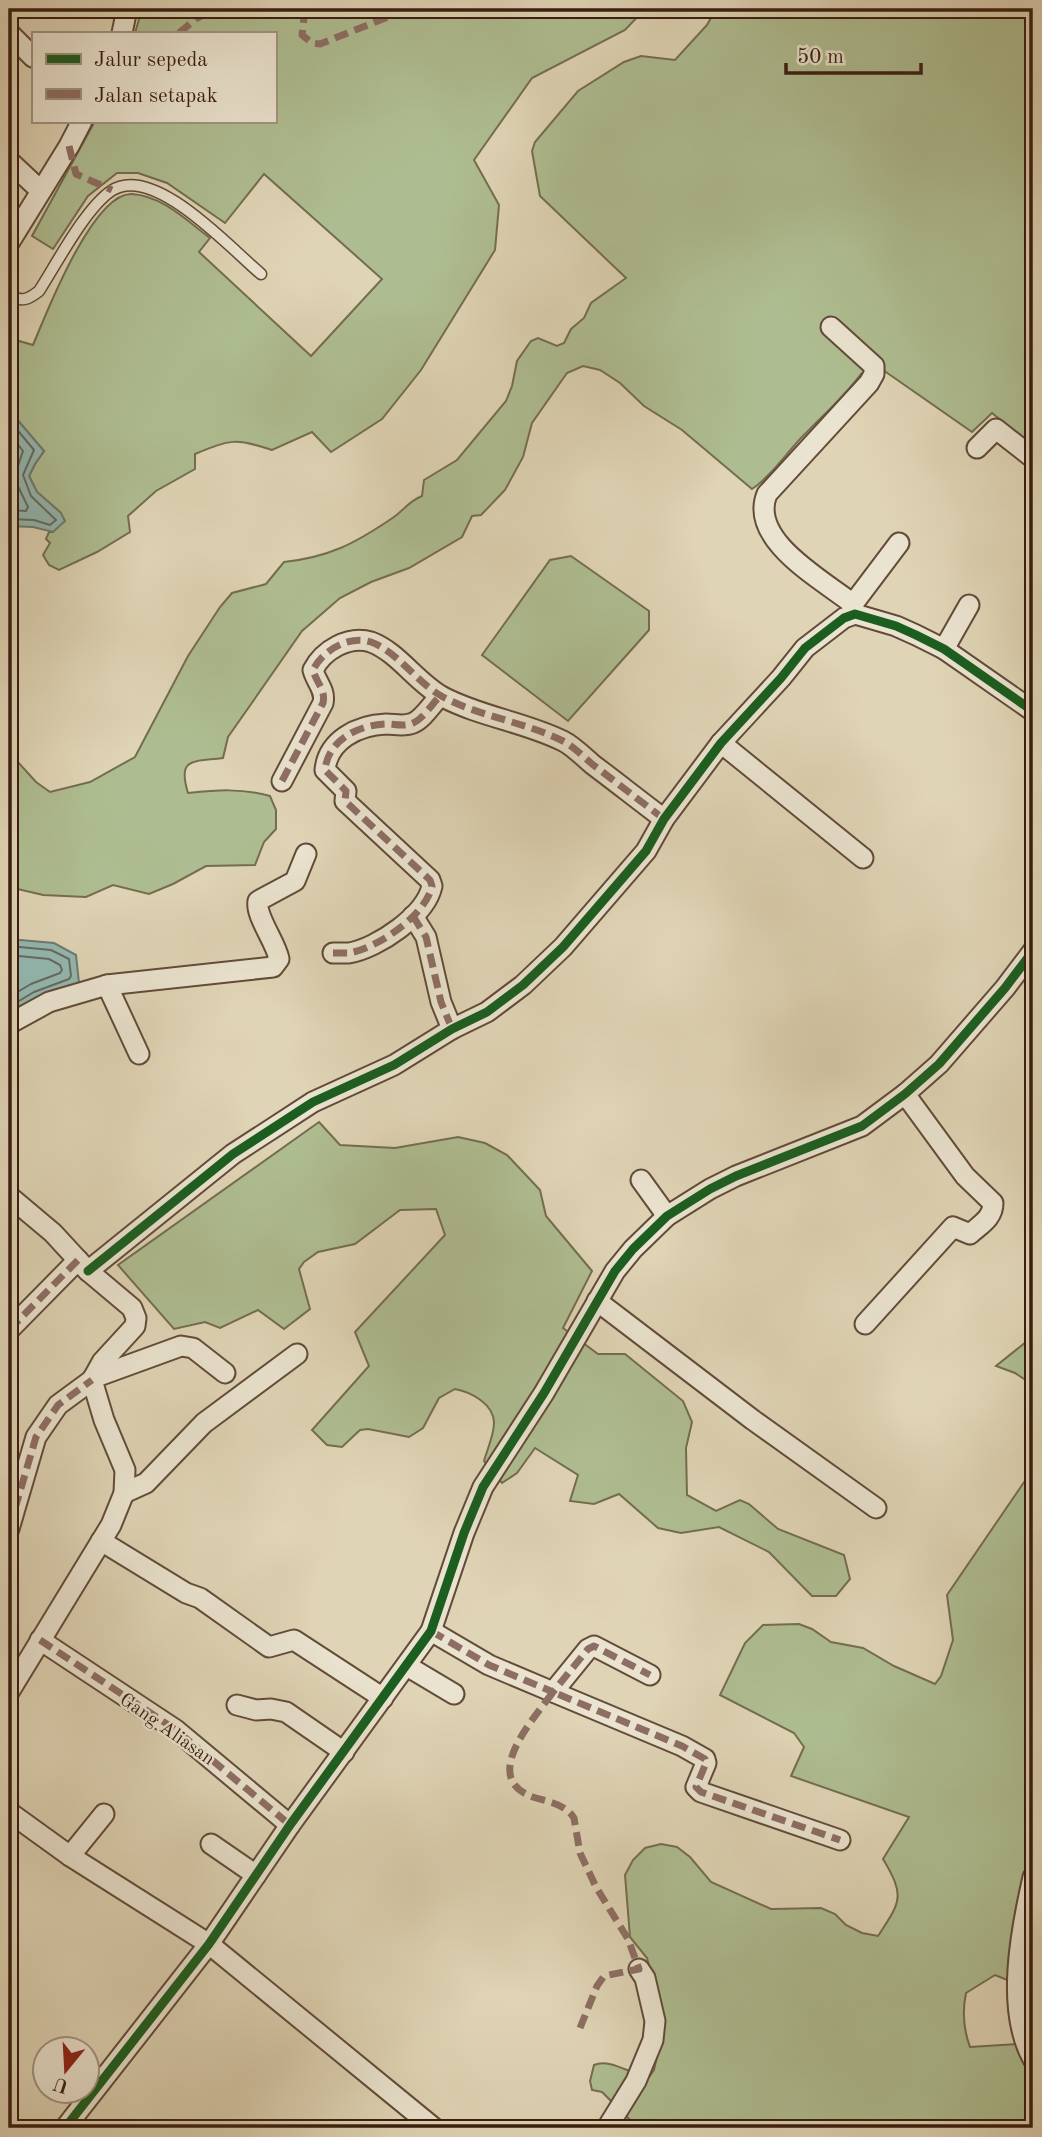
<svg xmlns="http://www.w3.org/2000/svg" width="1042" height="2137" viewBox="0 0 1042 2137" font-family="'Old Standard TT',serif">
	<rect width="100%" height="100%" fill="#dfd4b5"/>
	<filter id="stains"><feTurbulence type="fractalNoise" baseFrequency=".00286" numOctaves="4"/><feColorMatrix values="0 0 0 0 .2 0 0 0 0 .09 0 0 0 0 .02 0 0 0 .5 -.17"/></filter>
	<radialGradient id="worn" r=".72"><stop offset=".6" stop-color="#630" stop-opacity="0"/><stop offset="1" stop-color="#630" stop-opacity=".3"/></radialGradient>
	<g fill="#aebd91" stroke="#746d50" stroke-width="2">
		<path d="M142,9H645L625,30L532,78L474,160L499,205L495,250L421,370L382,419L331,452L312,432L272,450C236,438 231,439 195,454V469L156,491L128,516L130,532L97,552L59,570L49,565L43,555L50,543L46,539L49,532H53L61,513L37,492L29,476L35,464L44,451L9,410V343L12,339L33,345C46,314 93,192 132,194C163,196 187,221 210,238L199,252L311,356L382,279L264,174L225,223L167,183L138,173H117L88,196L53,249L32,236L95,121H275V33H135Z"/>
		<path d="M716,9H1033V446L992,413L972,432L883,370L861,374C842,399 823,415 801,438C785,455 771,476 752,489L682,430L644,406L620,383L600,370L583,366L567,373L532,423L523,457L505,490L481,515L472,516L462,537L409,568L371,582L340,598L302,631L228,737L223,758C193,762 177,757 188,793C217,790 241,788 270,796L276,810V829L264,842L255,865L206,866L173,884L149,894L113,885L86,897L43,895L9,887V767L17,761L36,782L50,792L90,782L135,757L188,656L220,607L232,593L266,584L284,562C329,557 354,544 391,519C404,511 407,502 422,496L424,480L457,460L506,401L512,386L517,361L531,341L538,338L557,346L564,343L571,329L584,318L591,303L626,278L540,196L532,151L535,142L578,91L624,62L641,56L675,60L707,25Z"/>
		<polygon points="571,556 649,611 649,630 568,721 482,655 550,560"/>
		<path d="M319,1122L340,1145L395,1148L458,1137L485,1143L507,1155L540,1190L546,1216L592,1271L563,1328L598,1354H625L683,1401L692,1422L686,1448L687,1495L716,1511L740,1500L749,1504L778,1529L844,1555L850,1579L836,1596H812L769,1552L719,1527L681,1533L658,1528L619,1494L594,1504L570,1501L578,1475L535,1448L517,1473L502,1483L484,1461C487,1450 494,1435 494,1423C494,1404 471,1392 455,1389L439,1398L423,1428L409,1437L368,1429L360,1430L342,1447L327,1445L312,1430L369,1366L355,1332L445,1235L436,1209L400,1210L355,1244L318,1252L304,1262L299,1269L310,1309L284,1329L258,1310L220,1328L205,1322L174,1329L118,1265Z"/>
		<polygon points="1026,1342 1033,1346 1033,1385 1015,1373 996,1366"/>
		<path d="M1033,1469V1990L995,1975L966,1993C962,2012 963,2028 970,2047L1033,2043V2128L636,2126L602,2092L592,2090L590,2081L594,2065C611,2058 631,2075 649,2077L654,2070L661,2039L659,2004L647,1958L630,1937L625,1875L633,1860L645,1848L661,1844L677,1847L690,1857L711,1882L771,1909L821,1908L835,1914L846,1925L862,1933L878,1936C900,1902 906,1897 883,1859L909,1817L791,1776L804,1747L794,1733L720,1695L745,1643L763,1625L799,1624L812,1629L831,1642L863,1648L894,1666L935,1684L941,1676L953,1640L947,1595Z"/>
	</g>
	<g fill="#93b8b1" stroke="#6f7a71" stroke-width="2">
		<polygon points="9,410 44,451 35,464 29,476 37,492 61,513 65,521 53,532 33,527 9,526"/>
		<polygon points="9,939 54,943 76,955 79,983 9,1016"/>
	</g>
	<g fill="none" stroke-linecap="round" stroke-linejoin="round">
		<g stroke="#666a60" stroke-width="2">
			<polyline points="9,420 34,450 23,475 31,496 56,520 50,525 34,520 9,519"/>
			<polyline points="9,433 23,451 14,478 28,507 26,511 9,510"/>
			<polyline points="9,946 51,950 69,959 71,976 69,979 34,992 9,1007"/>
			<polyline points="9,955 49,959 60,965 62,970 60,973 31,984 9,997"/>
		</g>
		<defs>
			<path id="service" d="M9,295C21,303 29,299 39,291C57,263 85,209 111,191C153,162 231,249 261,274"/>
			<g id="minor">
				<polyline points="9,33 33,57"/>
				<polyline points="122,33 127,9"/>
				<polyline points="9,161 41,191"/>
				<polyline points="9,243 69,146 82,121"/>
				<path d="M831,327L874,366V374L869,383L767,494C748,540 823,580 853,604L855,614"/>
				<polyline points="977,448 996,429 1033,458"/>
				<polyline points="853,604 899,543"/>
				<polyline points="944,649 969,605"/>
				<polyline points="721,743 863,858"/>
				<path d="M282,781L323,703C326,690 316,682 313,670C323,650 349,635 371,642C398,652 417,683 443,697C481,717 525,722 563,741C573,746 583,756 592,764C616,782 640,801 664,819"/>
				<polyline points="413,916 426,937 441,1002 452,1029"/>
				<path d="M333,953C338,953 344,953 349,953C378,948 426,915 432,886L430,880L345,801L346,791L325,770C328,740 358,725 386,724C395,724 404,727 413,723C423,719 432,704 440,696"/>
				<path d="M107,985L273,967L279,959C276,942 255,916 258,901L295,881L306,854"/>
				<polyline points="9,1024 49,1002 107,985 139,1054"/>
				<polyline points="641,1180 667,1216"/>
				<polyline points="9,1196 53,1233 88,1271 132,1308 136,1318 135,1326 102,1362 92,1380 104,1420 125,1470 124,1493 111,1525 9,1692"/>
				<polyline points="88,1271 233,1154 313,1102 394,1065 452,1029 487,1012 523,985 563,947 646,851 664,819 721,743 781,678 805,648 844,618 855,614 896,626 916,635 944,649 1033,711"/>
				<polyline points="597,1301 753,1420 876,1508"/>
				<path d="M865,1324L953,1227L970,1234C981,1224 993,1218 993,1203L965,1176L905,1094"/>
				<polyline points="9,1330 78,1260"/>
				<polyline points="93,1378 181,1346 193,1348 225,1373"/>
				<polyline points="124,1493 146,1483 204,1423 297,1354"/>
				<polyline points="9,1529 36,1437 58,1405 92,1380"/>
				<polyline points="101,1541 186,1593 200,1598 269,1647 294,1640 383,1698"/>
				<polyline points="431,1631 489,1665 553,1692 588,1649 594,1646 650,1675"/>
				<polyline points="40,1640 176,1730 290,1825"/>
				<polyline points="407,1666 454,1694"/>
				<polyline points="553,1692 682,1746 705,1759 706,1763 696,1787 701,1792 840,1840"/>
				<polyline points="237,1705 256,1710 271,1709 286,1712 344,1752"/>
				<polyline points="9,1812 70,1856 209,1944 434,2128"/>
				<polyline points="211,1844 256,1875"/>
				<polyline points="70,1856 104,1814"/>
				<path d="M1033,1877C1021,1930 1005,2010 1033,2059"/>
				<polyline points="65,2128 209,1944 290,1825 431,1631 464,1533 483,1487 544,1393 615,1271 633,1249 667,1216 710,1189 736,1176 862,1126 905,1094 939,1064 1005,988 1033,951"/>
				<polyline points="607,2128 636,2081 653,2040 655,2021 645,1978 639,1969"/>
			</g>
		</defs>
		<use href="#service" stroke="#624b39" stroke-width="13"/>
		<use href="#minor" stroke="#624b39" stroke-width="23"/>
		<use href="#service" stroke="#eae3cf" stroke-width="10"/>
		<use href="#minor" stroke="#eae3cf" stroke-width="19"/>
		<g stroke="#8d6e63" stroke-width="7" stroke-dasharray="14 7" stroke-linecap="butt">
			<polyline points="305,9 302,35 312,43 320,44 408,9"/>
			<polyline points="179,33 197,18 216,9"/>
			<polyline points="69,146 76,174 112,190"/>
			<path d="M282,781L323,703C326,690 316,682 313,670C323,650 349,635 371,642C398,652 417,683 443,697C481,717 525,722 563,741C573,746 583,756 592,764C616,782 640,801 664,819"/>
			<polyline points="413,916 426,937 441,1002 452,1029"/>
			<path d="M333,953C338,953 344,953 349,953C378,948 426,915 432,886L430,880L345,801L346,791L325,770C328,740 358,725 386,724C395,724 404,727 413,723C423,719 432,704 440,696"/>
			<polyline points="9,1330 78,1260"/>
			<polyline points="9,1529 36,1437 58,1405 92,1380"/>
			<polyline points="431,1631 489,1665 553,1692 588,1649 594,1646 650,1675"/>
			<polyline points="40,1640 176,1730 290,1825"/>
			<polyline points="9,1676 15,1681"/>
			<path d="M580,2028L597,1986L604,1976L639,1969L628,1939L596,1887L580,1853L574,1818C566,1805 550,1802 536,1798C477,1780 533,1720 553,1692L682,1746L705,1759L706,1763L696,1787L701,1792L840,1840"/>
		</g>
		<defs>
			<g id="cycleway">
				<polyline points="88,1271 233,1154 313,1102 394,1065 452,1029 487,1012 523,985 563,947 646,851 664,819 721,743 781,678 805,648 844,618 855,614 896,626 916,635 944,649 1033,711"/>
				<polyline points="65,2128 209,1944 290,1825 431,1631 464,1533 483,1487 544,1393 615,1271 633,1249 667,1216 710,1189 736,1176 862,1126 905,1094 939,1064 1005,988 1033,951"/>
			</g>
		</defs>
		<use href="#cycleway" stroke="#eae3cf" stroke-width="13"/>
		<use href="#cycleway" stroke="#1b5e20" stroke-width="9"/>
	</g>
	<g text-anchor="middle" stroke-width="5" stroke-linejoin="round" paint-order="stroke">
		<g font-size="19" fill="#391d10" stroke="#eae3cf">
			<text transform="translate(168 1728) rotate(35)" y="7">Gang Aliasan</text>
		</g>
	</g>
	<rect width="1042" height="2137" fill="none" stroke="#dfd4b5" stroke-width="35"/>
	<rect x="10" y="10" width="1021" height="2116" fill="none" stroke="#391d10" stroke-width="3.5"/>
	<rect x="18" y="18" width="1007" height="2102" fill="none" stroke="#391d10" stroke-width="2"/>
	<rect x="32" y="32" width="245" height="91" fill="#eae3cf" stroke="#a39483" stroke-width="2"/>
	<rect x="46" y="54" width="35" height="10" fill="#1b5e20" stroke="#a39483" stroke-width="2"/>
	<text x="94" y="66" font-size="21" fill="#391d10">Jalur sepeda</text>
	<rect x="46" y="89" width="35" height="10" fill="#8d6e63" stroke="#a39483" stroke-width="2"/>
	<text x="94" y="102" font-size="21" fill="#391d10">Jalan setapak</text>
	<g transform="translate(66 2070) rotate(198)"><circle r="33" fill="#eae3cf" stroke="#a39483" stroke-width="2"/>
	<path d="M0-5L12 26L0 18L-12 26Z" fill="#8f2418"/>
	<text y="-10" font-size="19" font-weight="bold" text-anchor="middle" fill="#391d10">U</text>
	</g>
	<path d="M786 63v10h135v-10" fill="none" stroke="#391d10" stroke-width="3.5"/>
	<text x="797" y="63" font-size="21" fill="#391d10" stroke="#eae3cf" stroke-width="5" paint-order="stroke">50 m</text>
	<rect width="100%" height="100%" filter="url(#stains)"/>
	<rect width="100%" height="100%" fill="url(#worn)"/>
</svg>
